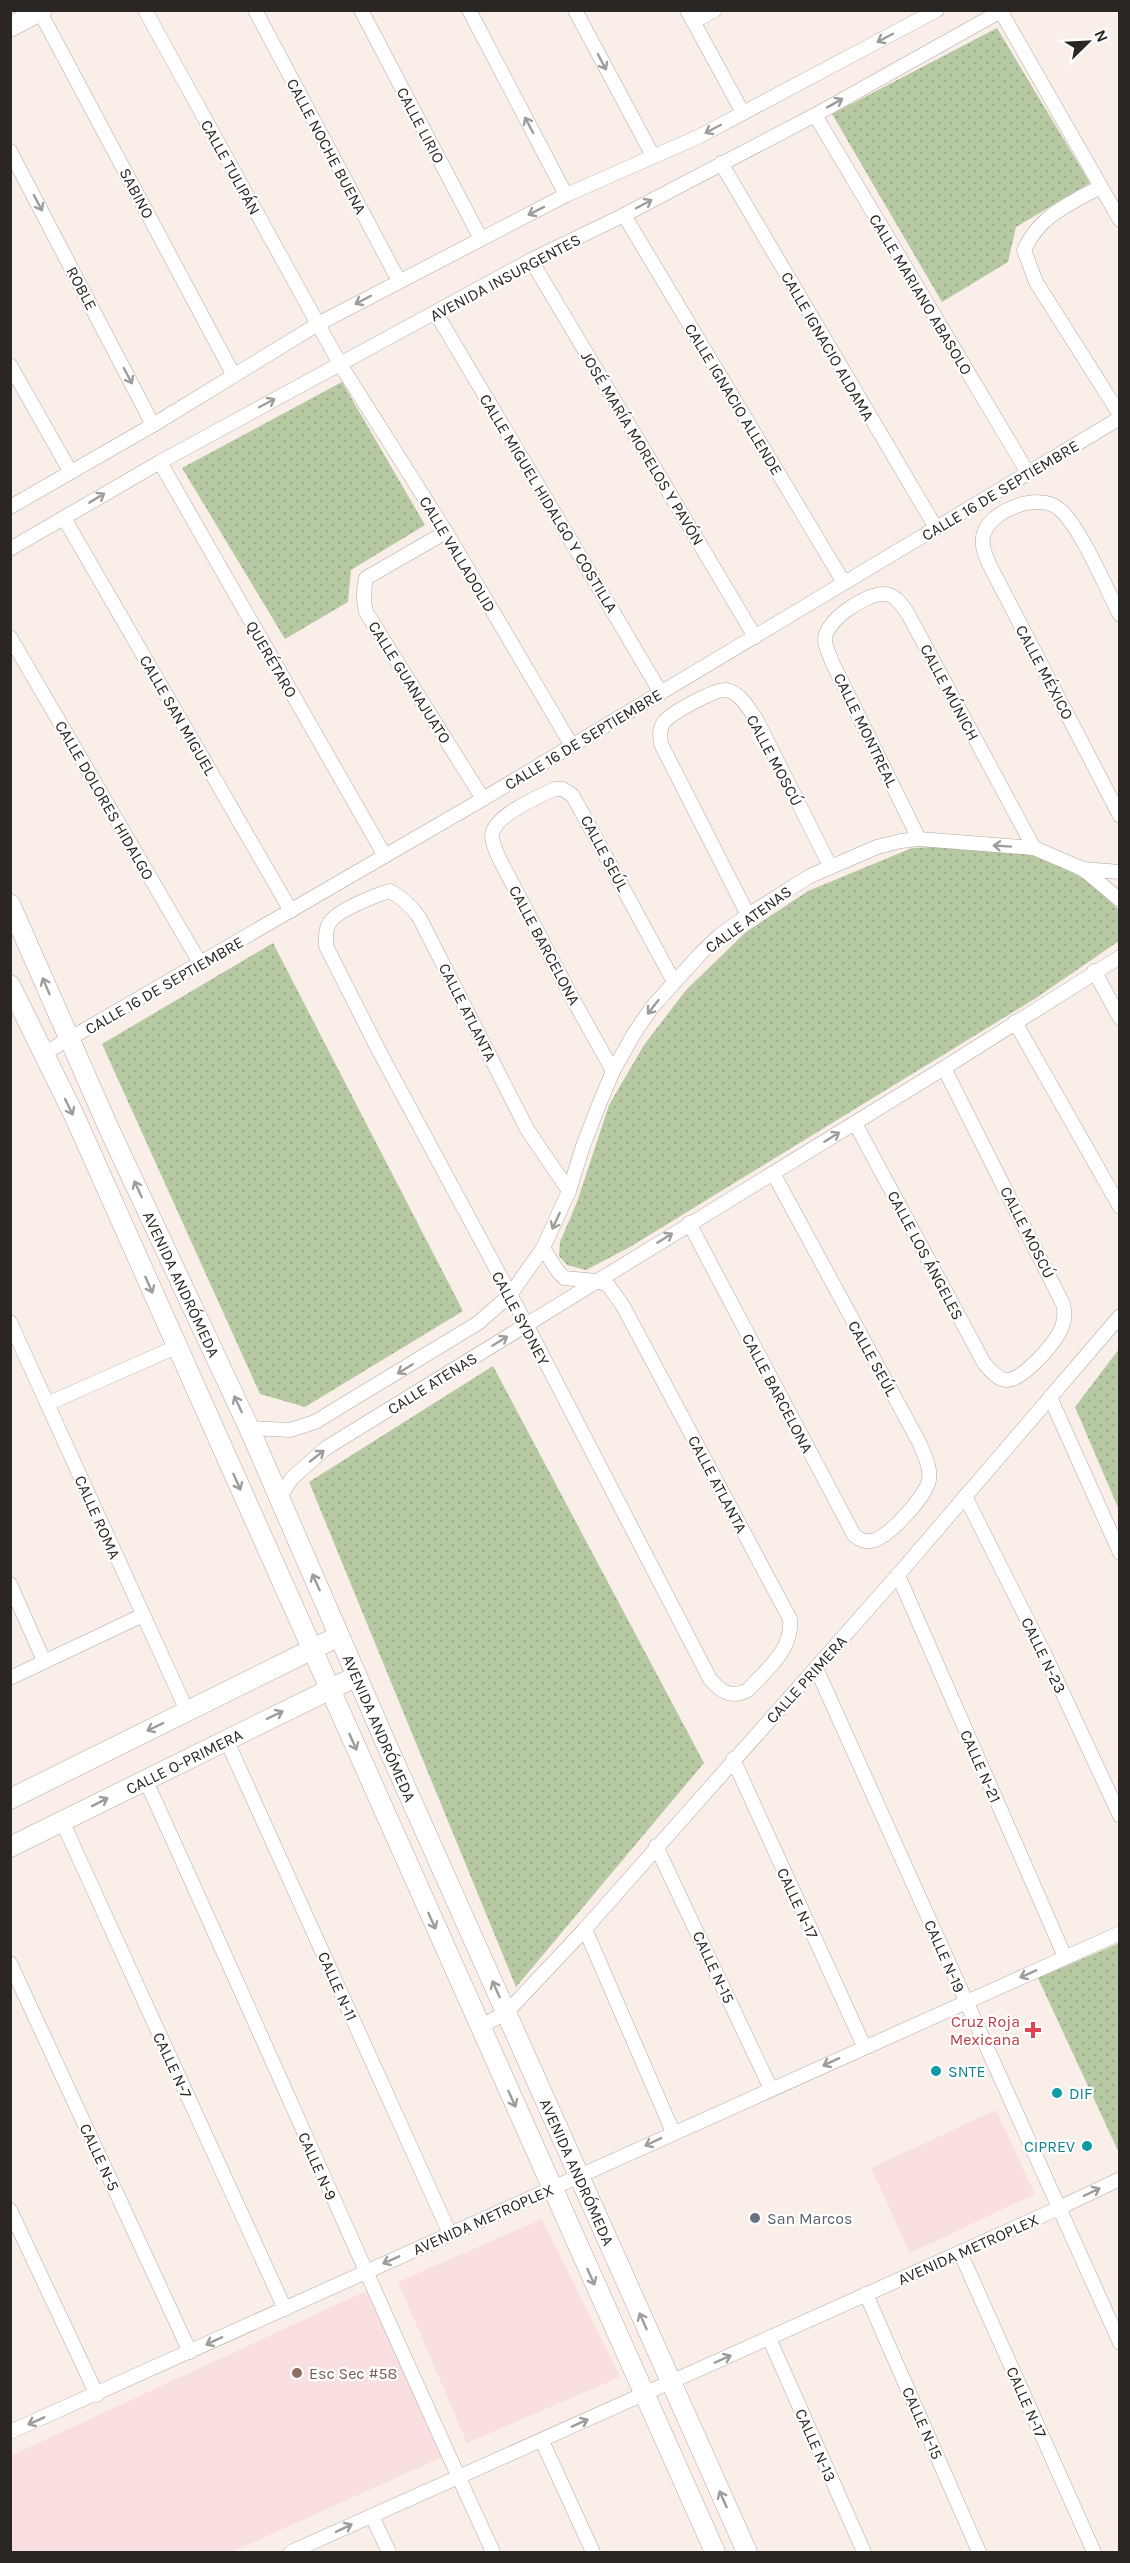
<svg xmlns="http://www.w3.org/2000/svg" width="1130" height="2563" viewBox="0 0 1130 2563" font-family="Karla,sans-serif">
	<defs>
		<pattern id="grass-dots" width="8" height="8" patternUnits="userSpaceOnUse" patternTransform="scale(1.5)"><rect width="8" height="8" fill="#b6c9a3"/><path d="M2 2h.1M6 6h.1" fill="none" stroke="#9dac8c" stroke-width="1.8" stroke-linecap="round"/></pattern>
	</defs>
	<rect width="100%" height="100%" fill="#faeee8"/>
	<g fill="#fadfe0">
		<polygon points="996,2110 1035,2194 910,2253 871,2168"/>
		<polygon points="542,2219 620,2377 467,2443 398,2282"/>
		<polygon points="368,2290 442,2457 232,2552 11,2552 10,2456"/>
	</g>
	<g fill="url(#grass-dots)">
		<polygon points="997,28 1090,183 1016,227 1008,262 942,302 832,114"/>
		<polygon points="342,382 425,525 351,570 348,602 285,639 182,468"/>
		<polygon points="977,845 1035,851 1092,884 1119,910 1119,941 1036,998 630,1247 586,1270 567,1265 559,1256 560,1242 577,1202 609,1105 644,1045 686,990 746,932 808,891 912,848"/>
		<polygon points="273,943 463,1311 305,1407 260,1394 102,1044"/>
		<polygon points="1119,1349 1120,1349 1119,1510 1075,1407"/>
		<polygon points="493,1366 704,1763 516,1987 309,1482"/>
		<polygon points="1119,1943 1119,2153 1038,1978"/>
	</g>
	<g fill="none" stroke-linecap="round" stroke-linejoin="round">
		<defs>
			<g id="street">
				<polyline points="145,10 340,364 446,532 572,746"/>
				<polyline points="255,10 399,281"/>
				<polyline points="361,10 481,239"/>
				<polyline points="469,10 566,195"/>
				<polyline points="575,10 653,156"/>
				<polyline points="687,10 743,113"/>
				<polyline points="1000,10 1120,220"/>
				<polyline points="40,12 233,374"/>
				<polyline points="693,22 715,10"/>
				<polyline points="815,115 1028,473"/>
				<polyline points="10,151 153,425"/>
				<polyline points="721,163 936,528"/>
				<path d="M1100,187C1068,205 1040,215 1024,250L1036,282L1120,415"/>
				<polyline points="624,215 844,583"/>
				<polyline points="531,260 755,637"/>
				<polyline points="436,313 661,693"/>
				<polyline points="10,365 70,471"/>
				<polyline points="160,462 385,856"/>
				<polyline points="10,507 153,425 318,324 566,195 698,137 937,10"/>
				<polyline points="64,518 291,911"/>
				<path d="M446,532L366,578C363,591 363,600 366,612L483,799"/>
				<polyline points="10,549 160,462 531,260 624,215 815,115 1003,10"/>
				<path d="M1120,615C1106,589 1080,525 1058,508C1038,492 987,511 983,537C981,546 986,556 989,564L1120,816"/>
				<polyline points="10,637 200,963"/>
				<path d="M919,839L832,662C830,655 825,647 825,640C825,620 867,593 884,594C895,594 903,606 908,614L1034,848"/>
				<polyline points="1083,869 1120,900"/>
				<path d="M748,915L661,744C660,735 659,729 664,722C671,713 715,689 726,690C740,692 749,709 756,719L830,866"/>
				<polyline points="1094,971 1120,1018"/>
				<polyline points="1015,1022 1120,1207"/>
				<polyline points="43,1054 483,799 1120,418"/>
				<path d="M613,1071L570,994L501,862C497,854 492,844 492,835C494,816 539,796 555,789H563L573,796L674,982"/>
				<path d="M855,1123L984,1363C990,1370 997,1379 1006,1380C1023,1381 1056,1342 1062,1327C1065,1319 1065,1312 1063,1304L944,1068"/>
				<path d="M689,1223L854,1535C860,1540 864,1542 871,1541C888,1539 926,1496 929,1480C931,1467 924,1455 920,1444L773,1173"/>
				<path d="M543,1248L557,1270L564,1278L597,1281L608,1285L623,1306L790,1619C793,1650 767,1669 748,1690C732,1699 721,1692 710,1679L526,1324L378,1049L326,946C326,938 325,929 330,922C338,910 376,895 390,891C403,898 411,906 419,917L527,1129L569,1191"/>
				<polyline points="10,1322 187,1711"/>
				<polyline points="1050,1397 1120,1553"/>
				<polyline points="47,1404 176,1347"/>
				<polyline points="249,1428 290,1430 315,1422 478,1323 510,1295 543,1248 569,1191 583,1146 600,1102 613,1071 635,1032 653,1006 701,953 719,936 748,915 810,876 877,847 901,841 919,839 1034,848 1083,869 1120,872"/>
				<polyline points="965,1496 1044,1653 1120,1816"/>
				<polyline points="278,1499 292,1478 326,1448 944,1068 1120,957"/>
				<polyline points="898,1575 1065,1957"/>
				<polyline points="10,1584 44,1661"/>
				<polyline points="816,1668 1120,2343"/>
				<polyline points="10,1678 143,1615"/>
				<polyline points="226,1739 450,2234"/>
				<polyline points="733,1759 864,2046"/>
				<path d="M145,1779C263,2036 375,2296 493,2552"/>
				<polyline points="62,1821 285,2309"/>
				<polyline points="656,1846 771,2089"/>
				<polyline points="585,1929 673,2132"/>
				<polyline points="10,1963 190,2352"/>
				<polyline points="479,2027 506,2013 585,1929 898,1575 1120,1316"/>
				<polyline points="10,2210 97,2395"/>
				<polyline points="960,2252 1094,2552"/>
				<polyline points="866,2294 979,2552"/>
				<polyline points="769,2338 864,2552"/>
				<polyline points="10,2432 1120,1933"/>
				<polyline points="542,2441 593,2552"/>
				<polyline points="372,2516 389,2552"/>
				<polyline points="291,2552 1059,2208 1120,2179"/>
			</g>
			<g id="secondary">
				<polyline points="10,27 42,10"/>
				<path id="s1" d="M10,904L110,1131L249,1428L388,1748L747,2552"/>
				<polyline points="10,985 74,1115 715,2552"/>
				<polyline points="10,1799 339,1636"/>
				<path id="s2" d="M10,1847L357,1676"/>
			</g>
		</defs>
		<use href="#street" stroke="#b3a8a3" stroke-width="15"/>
		<use href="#secondary" stroke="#b3a8a3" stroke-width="21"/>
		<use href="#street" stroke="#fff" stroke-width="14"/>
		<use href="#secondary" stroke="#fff" stroke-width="20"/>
	</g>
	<defs><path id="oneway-shaft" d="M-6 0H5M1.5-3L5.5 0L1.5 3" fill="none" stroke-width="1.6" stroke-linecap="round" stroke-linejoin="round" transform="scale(1.5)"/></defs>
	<g stroke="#9f9d9c">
		<use href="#oneway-shaft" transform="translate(885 38) rotate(152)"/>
		<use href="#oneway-shaft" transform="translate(602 62) rotate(62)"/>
		<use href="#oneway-shaft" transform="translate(835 103) rotate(-29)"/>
		<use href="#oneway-shaft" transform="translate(529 125) rotate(-118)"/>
		<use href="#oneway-shaft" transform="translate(713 129) rotate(152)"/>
		<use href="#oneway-shaft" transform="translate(38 203) rotate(62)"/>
		<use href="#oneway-shaft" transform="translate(644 204) rotate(-28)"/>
		<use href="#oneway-shaft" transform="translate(536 211) rotate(153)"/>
		<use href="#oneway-shaft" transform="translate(363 300) rotate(152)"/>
		<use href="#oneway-shaft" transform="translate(128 376) rotate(62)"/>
		<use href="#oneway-shaft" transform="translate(267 403) rotate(-28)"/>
		<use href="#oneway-shaft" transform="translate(97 498) rotate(-31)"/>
		<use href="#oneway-shaft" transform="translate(1002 846) rotate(-176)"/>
		<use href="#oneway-shaft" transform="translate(46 986) rotate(-113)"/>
		<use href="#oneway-shaft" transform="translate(653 1007) rotate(128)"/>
		<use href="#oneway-shaft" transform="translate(69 1107) rotate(64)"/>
		<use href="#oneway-shaft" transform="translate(832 1137) rotate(-32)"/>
		<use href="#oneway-shaft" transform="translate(138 1189) rotate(-115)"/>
		<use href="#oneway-shaft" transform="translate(556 1221) rotate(115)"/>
		<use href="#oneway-shaft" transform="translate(665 1238) rotate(-32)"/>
		<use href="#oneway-shaft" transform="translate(149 1285) rotate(66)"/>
		<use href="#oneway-shaft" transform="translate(500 1341) rotate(-32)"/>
		<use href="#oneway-shaft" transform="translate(405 1369) rotate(148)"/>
		<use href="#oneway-shaft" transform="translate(238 1404) rotate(-115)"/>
		<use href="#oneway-shaft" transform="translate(317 1456) rotate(-38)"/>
		<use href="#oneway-shaft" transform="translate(237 1482) rotate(66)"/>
		<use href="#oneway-shaft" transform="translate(316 1582) rotate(-114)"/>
		<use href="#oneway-shaft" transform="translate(275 1715) rotate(-26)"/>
		<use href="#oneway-shaft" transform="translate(155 1727) rotate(154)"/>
		<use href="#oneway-shaft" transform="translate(353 1742) rotate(66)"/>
		<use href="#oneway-shaft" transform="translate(100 1802) rotate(-27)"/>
		<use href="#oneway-shaft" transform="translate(432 1921) rotate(66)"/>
		<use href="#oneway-shaft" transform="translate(1028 1974) rotate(156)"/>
		<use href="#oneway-shaft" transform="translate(496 1989) rotate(-114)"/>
		<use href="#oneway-shaft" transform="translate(831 2062) rotate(155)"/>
		<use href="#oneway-shaft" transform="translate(512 2099) rotate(66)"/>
		<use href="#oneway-shaft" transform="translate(653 2142) rotate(154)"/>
		<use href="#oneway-shaft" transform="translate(1092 2192) rotate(-26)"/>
		<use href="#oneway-shaft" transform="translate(391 2260) rotate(156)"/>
		<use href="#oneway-shaft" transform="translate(591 2277) rotate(66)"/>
		<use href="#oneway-shaft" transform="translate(643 2321) rotate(-114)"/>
		<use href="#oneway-shaft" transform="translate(214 2341) rotate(155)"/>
		<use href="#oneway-shaft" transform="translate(723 2359) rotate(-24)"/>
		<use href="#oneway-shaft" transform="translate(36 2421) rotate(156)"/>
		<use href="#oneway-shaft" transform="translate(580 2423) rotate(-24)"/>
		<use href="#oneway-shaft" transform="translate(723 2499) rotate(-114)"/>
		<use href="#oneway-shaft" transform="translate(344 2528) rotate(-25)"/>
	</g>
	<path fill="#e0444e" stroke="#fefefe" stroke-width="2" d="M1030 2021h6v6h6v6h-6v6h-6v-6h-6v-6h6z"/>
	<g fill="#0f9aa8" stroke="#fefefe" stroke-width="2">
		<circle cx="936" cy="2071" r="6"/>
		<circle cx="1057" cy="2093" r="6"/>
		<circle cx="1087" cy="2146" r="6"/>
	</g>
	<circle fill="#6b7280" stroke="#fefefe" stroke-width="2" cx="755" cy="2218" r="6"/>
	<circle fill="#8d6e63" stroke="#fefefe" stroke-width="2" cx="297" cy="2373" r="6"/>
	<g text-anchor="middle" stroke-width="4.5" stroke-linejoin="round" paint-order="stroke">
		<g font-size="16" fill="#2a2624" stroke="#fefefe">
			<text transform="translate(421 125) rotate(62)" y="6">CALLE LIRIO</text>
			<text transform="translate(327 146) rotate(62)" y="6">CALLE NOCHE BUENA</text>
			<text transform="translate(231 167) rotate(61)" y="6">CALLE TULIPÁN</text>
			<text transform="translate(137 193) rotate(62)" y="6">SABINO</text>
			<text transform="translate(505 277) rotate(-28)" y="6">AVENIDA INSURGENTES</text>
			<text transform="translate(82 288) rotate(62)" y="6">ROBLE</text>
			<text transform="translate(921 294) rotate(59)" y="6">CALLE MARIANO ABASOLO</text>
			<text transform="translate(828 346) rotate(60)" y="6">CALLE IGNACIO ALDAMA</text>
			<text transform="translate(734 399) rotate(59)" y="6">CALLE IGNACIO ALLENDE</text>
			<text transform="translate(643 448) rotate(59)" y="6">JOSÉ MARÍA MORELOS Y PAVÓN</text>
			<text transform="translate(1000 490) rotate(-31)" y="6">CALLE 16 DE SEPTIEMBRE</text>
			<text transform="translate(549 503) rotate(59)" y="6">CALLE MIGUEL HIDALGO Y COSTILLA</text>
			<text transform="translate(458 554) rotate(59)" y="6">CALLE VALLADOLID</text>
			<text transform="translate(272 659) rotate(60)" y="6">QUERÉTARO</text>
			<text transform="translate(1045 672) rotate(62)" y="6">CALLE MÉXICO</text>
			<text transform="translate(410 682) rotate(58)" y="6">CALLE GUANAJUATO</text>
			<text transform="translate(950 692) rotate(62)" y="6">CALLE MÚNICH</text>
			<text transform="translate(178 715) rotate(60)" y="6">CALLE SAN MIGUEL</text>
			<text transform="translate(866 730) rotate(64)" y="6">CALLE MONTREAL</text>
			<text transform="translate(583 739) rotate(-31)" y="6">CALLE 16 DE SEPTIEMBRE</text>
			<text transform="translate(775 760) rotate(62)" y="6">CALLE MOSCÚ</text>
			<text transform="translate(105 800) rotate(60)" y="6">CALLE DOLORES HIDALGO</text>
			<text transform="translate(605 853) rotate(62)" y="6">CALLE SEÚL</text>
			<text transform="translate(748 919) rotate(-36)" y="6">CALLE ATENAS</text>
			<text transform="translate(545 945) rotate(62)" y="6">CALLE BARCELONA</text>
			<text transform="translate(164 985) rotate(-30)" y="6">CALLE 16 DE SEPTIEMBRE</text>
			<text transform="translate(468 1012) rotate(63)" y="6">CALLE ATLANTA</text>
			<text transform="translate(1028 1232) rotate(63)" y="6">CALLE MOSCÚ</text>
			<text transform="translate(926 1255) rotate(62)" y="6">CALLE LOS ÁNGELES</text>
			<text dy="6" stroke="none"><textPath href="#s1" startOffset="417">AVENIDA ANDRÓMEDA</textPath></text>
			<text transform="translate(521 1318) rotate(62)" y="6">CALLE SYDNEY</text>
			<text transform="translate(873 1358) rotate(61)" y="6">CALLE SEÚL</text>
			<text transform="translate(432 1383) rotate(-32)" y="6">CALLE ATENAS</text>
			<text transform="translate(778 1393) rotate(62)" y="6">CALLE BARCELONA</text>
			<text transform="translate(718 1484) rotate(62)" y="6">CALLE ATLANTA</text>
			<text transform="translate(98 1517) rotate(66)" y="6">CALLE ROMA</text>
			<text transform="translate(1044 1655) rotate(64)" y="6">CALLE N-23</text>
			<text transform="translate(806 1679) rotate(-48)" y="6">CALLE PRIMERA</text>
			<text dy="6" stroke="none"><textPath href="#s1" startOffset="903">AVENIDA ANDRÓMEDA</textPath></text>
			<text dy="6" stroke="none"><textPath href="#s2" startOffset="194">CALLE O-PRIMERA</textPath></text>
			<text transform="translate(981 1766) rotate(66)" y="6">CALLE N-21</text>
			<text transform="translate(798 1903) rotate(65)" y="6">CALLE N-17</text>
			<text transform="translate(945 1956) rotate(66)" y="6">CALLE N-19</text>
			<text transform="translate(714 1967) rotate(65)" y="6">CALLE N-15</text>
			<text transform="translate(338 1986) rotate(66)" y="6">CALLE N-11</text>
			<text transform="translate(173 2065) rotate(65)" y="6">CALLE N-7</text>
			<text transform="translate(100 2157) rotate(65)" y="6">CALLE N-5</text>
			<text transform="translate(318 2166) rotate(66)" y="6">CALLE N-9</text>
			<text dy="6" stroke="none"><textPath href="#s1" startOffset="1389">AVENIDA ANDRÓMEDA</textPath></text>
			<text transform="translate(483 2219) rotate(-24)" y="6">AVENIDA METROPLEX</text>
			<text transform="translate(968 2249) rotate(-24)" y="6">AVENIDA METROPLEX</text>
			<text transform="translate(1027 2402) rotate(66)" y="6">CALLE N-17</text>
			<text transform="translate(923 2423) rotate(66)" y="6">CALLE N-15</text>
			<text transform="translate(816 2445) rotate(66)" y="6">CALLE N-13</text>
		</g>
		<g font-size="16" fill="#be3a42" stroke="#fefefe" text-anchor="end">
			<text x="1020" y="2027">Cruz Roja<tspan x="1020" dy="18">Mexicana</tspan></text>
		</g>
		<g font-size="16" fill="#0d838f" stroke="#fefefe" text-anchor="start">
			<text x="948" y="2077">SNTE</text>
			<text x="1069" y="2099">DIF</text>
			<text x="1075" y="2152" text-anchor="end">CIPREV</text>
		</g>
		<g font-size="16" fill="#5b616d" stroke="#fefefe" text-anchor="start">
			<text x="767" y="2224">San Marcos</text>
		</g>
		<g font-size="16" fill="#785e54" stroke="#fefefe" text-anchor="start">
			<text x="309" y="2379">Esc Sec #58</text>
		</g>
	</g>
	<rect width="1130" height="2563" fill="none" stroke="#2a2624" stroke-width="24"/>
	<g transform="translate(1088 42) rotate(66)" stroke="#fefefe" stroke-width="4.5" paint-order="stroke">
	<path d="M0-4.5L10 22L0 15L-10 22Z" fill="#2a2624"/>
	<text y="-9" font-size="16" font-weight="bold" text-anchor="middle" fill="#2a2624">N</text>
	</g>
</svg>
